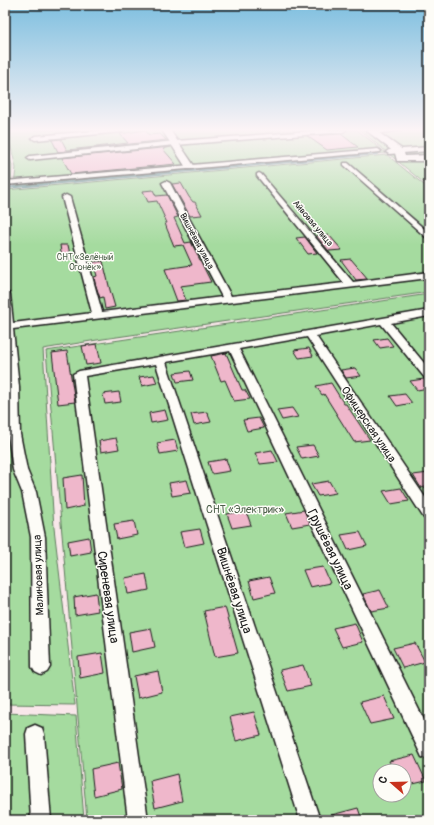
<svg xmlns="http://www.w3.org/2000/svg" width="434" height="825" viewBox="0 0 434 825" font-family="Pangolin,sans-serif">
	<rect width="100%" height="100%" fill="#f9e7ea"/>
	<filter id="ink" filterUnits="userSpaceOnUse"><feTurbulence type="fractalNoise" baseFrequency=".025" numOctaves="2"/><feDisplacementMap in="SourceGraphic" scale="8" xChannelSelector="R" yChannelSelector="G"/><feConvolveMatrix kernelMatrix="1 2 1 2 8 2 1 2 1" color-interpolation-filters="sRGB"/></filter>
	<g filter="url(#ink)">
		<g fill="#a5db9f" stroke="#607c5e" fill-rule="evenodd">
			<polygon points="7,130 357,130 386,153 14,186 16,168"/>
			<polygon points="360,130 429,130 429,187"/>
			<polygon points="5,142 12,165 11,186 5,187"/>
			<polygon points="387,155 429,189 429,292 103,339 43,349 54,528 75,705 5,704 5,190"/>
			<path d="M429,294V820H87L46,351ZM380,771H404V795H380Z"/>
			<polygon points="5,713 76,716 84,820 5,820"/>
		</g>
		<g fill="none" stroke-linecap="round" stroke-linejoin="round">
			<polyline stroke="#548689" stroke-width="2" points="5,188 378,154"/>
		</g>
		<g fill="#efb7cb" stroke="#1c1c1c">
			<polygon points="145,130 149,135 160,134 166,140 58,152 52,140 61,139 67,150 96,147 128,143 120,134"/>
			<polygon points="341,134 358,147 327,150 307,136"/>
			<polygon points="171,147 163,149 176,164 71,174 62,158"/>
			<polygon points="181,183 189,197 193,202 195,202 202,215 190,216 172,184"/>
			<polygon points="153,190 156,196 167,195 178,217 174,218 185,243 191,242 211,282 180,286 186,300 177,301 165,269 192,265 183,245 174,246 167,229 165,223 167,223 157,201 148,202 143,191"/>
			<polygon points="329,235 342,250 329,251 316,236"/>
			<polygon points="305,237 317,253 308,254 296,238"/>
			<polygon points="60,245 68,245 71,259 62,260"/>
			<polygon points="351,259 368,279 356,280 341,260"/>
			<polygon points="103,261 110,290 115,307 105,309 103,297 100,298 95,283 94,277 97,276 93,262"/>
			<polygon points="387,338 393,346 380,348 374,340"/>
			<polygon points="97,344 101,363 86,365 82,346"/>
			<polygon points="309,348 313,356 299,358 294,350"/>
			<polygon points="67,351 75,402 58,404 52,353"/>
			<polygon points="226,353 242,390 245,390 250,399 234,401 225,380 221,381 211,356"/>
			<polygon points="355,368 361,376 346,378 341,370"/>
			<polygon points="190,371 193,380 177,382 174,373"/>
			<polygon points="154,375 157,383 142,386 139,377"/>
			<polygon points="424,379 429,384 429,388 417,390 410,381"/>
			<polygon points="331,383 344,404 346,404 370,440 354,442 324,394 322,395 316,386"/>
			<polygon points="119,392 121,402 105,404 103,394"/>
			<polygon points="405,394 412,403 397,406 390,396"/>
			<polygon points="292,408 298,417 282,420 277,410"/>
			<polygon points="165,410 168,420 151,423 149,413"/>
			<polygon points="207,412 211,422 194,425 191,414"/>
			<polygon points="259,418 264,428 247,431 243,420"/>
			<polygon points="116,438 119,449 101,452 99,441"/>
			<polygon points="175,440 178,451 160,454 157,443"/>
			<polygon points="313,445 319,456 302,459 296,447"/>
			<polygon points="272,450 278,462 260,464 255,453"/>
			<polygon points="226,459 230,471 212,474 208,462"/>
			<polygon points="429,473 429,486 421,488 413,475"/>
			<polygon points="82,475 84,506 65,510 63,478"/>
			<polygon points="187,480 191,493 172,496 169,483"/>
			<polygon points="329,481 336,493 318,496 311,484"/>
			<polygon points="401,488 409,501 391,504 383,491"/>
			<polygon points="304,510 310,524 292,527 286,513"/>
			<polygon points="246,511 251,525 232,528 227,514"/>
			<polygon points="134,521 137,535 117,539 114,524"/>
			<polygon points="200,529 204,543 184,547 180,532"/>
			<polygon points="360,532 367,546 348,550 341,535"/>
			<polygon points="89,537 91,552 70,556 68,541"/>
			<polygon points="323,567 330,583 310,587 303,570"/>
			<polygon points="146,574 149,590 128,594 125,578"/>
			<polygon points="269,577 275,593 254,598 249,581"/>
			<polygon points="380,590 389,608 371,611 363,594"/>
			<polygon points="96,593 98,611 75,615 74,597"/>
			<polygon points="225,607 238,653 215,657 204,611"/>
			<polygon points="355,623 363,642 342,647 333,628"/>
			<polygon points="151,628 155,647 132,652 129,632"/>
			<polygon points="415,643 425,662 403,668 393,648"/>
			<polygon points="102,653 105,673 80,678 78,657"/>
			<polygon points="303,665 311,686 288,691 280,670"/>
			<polygon points="158,671 162,692 138,698 134,676"/>
			<polygon points="384,696 394,719 370,724 360,702"/>
			<polygon points="254,712 261,735 236,741 230,717"/>
			<polygon points="414,755 426,781 404,786 404,771 394,771 389,761"/>
			<polygon points="118,763 122,789 94,796 91,769"/>
			<polygon points="177,774 182,801 155,808 150,781"/>
			<polygon points="358,808 362,820 324,820 324,817"/>
		</g>
		<g fill="none" stroke-linecap="round" stroke-linejoin="round">
			<defs>
				<g id="street">
					<polygon points="106,130 124,130 121,132 35,140 32,138 35,136"/>
					<polygon points="325,130 346,130 343,132 175,145 30,160 27,158 30,156 175,141"/>
					<polygon points="382,130 401,130 374,134 371,132"/>
					<polygon points="429,147 429,151 389,154 386,152 389,150"/>
					<polygon points="378,149 381,151 380,152 5,185 5,181"/>
					<polygon points="344,163 348,163 429,233 429,240 344,165"/>
					<polygon points="259,173 261,174 353,282 429,272 429,278 13,329 19,387 20,434 27,470 36,492 45,537 50,667 47,672 41,675 35,672 32,667 31,537 22,492 13,470 8,434 5,291 10,294 13,323 92,313 62,197 66,195 70,197 102,312 222,297 162,183 166,181 170,183 231,296 344,283 257,176 257,174"/>
					<polygon points="429,310 429,316 391,323 429,369 429,379 425,378 381,324 316,336 429,503 429,519 424,518 307,337 239,349 429,730 429,759 422,757 230,351 166,362 320,820 300,820 156,364 85,376 148,820 128,820 73,374 79,371"/>
					<polygon points="35,725 42,728 44,734 51,820 31,820 26,734 28,728"/>
				</g>
				<g id="secondary">
					<polygon points="162,130 170,130 195,167 193,169 187,169"/>
					<polygon points="366,130 375,130 403,150 405,156 429,155 429,161 397,161 395,153"/>
				</g>
			</defs>
			<use href="#street" stroke="#1c1c1c" stroke-width="3"/>
			<use href="#secondary" stroke="#1c1c1c" stroke-width="3"/>
			<use href="#street" fill="#fdfcf7" fill-rule="evenodd"/>
			<use href="#secondary" fill="#fdfcf7" fill-rule="evenodd"/>
		</g>
	</g>
	<linearGradient id="sky" x2="0" y2="1"><stop stop-color="#7cbedf"/><stop offset="0.53" stop-color="#fcf4f6"/><stop offset="1" stop-color="#fcf4f6" stop-opacity="0"/></linearGradient>
	<rect width="434" height="245" fill="url(#sky)"/>
	<g text-anchor="middle" stroke-width="3" stroke-linejoin="round" paint-order="stroke">
		<g font-size="9" fill="#1c1c1c" stroke="#fdfcf7">
			<text transform="translate(313 223) rotate(50)" y="3">Айвовая улица</text>
			<text transform="translate(197 241) rotate(62)" y="3">Вишнёвая улица</text>
		</g>
		<g font-size="9" fill="#4c5f4a" stroke="#fdfcf7">
			<text x="85" y="260">СНТ «Зелёный<tspan x="85" dy="10">Огонёк»</tspan></text>
		</g>
		<g font-size="11" fill="#1c1c1c" stroke="#fdfcf7">
			<text transform="translate(369 424) rotate(56)" y="4">Офицерская улица</text>
			<text transform="translate(38 575) rotate(-92)" y="4">Малиновая улица</text>
		</g>
		<g font-size="11" fill="#4c5f4a" stroke="#fdfcf7">
			<text x="245" y="513">СНТ «Электрик»</text>
		</g>
		<g font-size="13" fill="#1c1c1c" stroke="#fdfcf7">
			<text transform="translate(331 549) rotate(64)" y="5">Грушёвая улица</text>
			<text transform="translate(235 590) rotate(72)" y="5">Вишнёвая улица</text>
			<text transform="translate(109 597) rotate(82)" y="5">Сиреневая улица</text>
		</g>
	</g>
	<rect width="434" height="825" fill="none" stroke="#fdfcf7" stroke-width="20"/>
	<rect x="10" y="10" width="414" height="805" fill="none" stroke="#1c1c1c" stroke-width="1.5" filter="url(#ink)"/>
	<g transform="translate(392 783) rotate(290)"><circle r="19" fill="#fdfcf7" stroke="#a3a29f"/>
	<path d="M0-3L7 15L0 10L-7 15Z" fill="#c8321e"/>
	<text y="-6" font-size="11" font-weight="bold" text-anchor="middle" fill="#1c1c1c">С</text>
	</g>
</svg>
